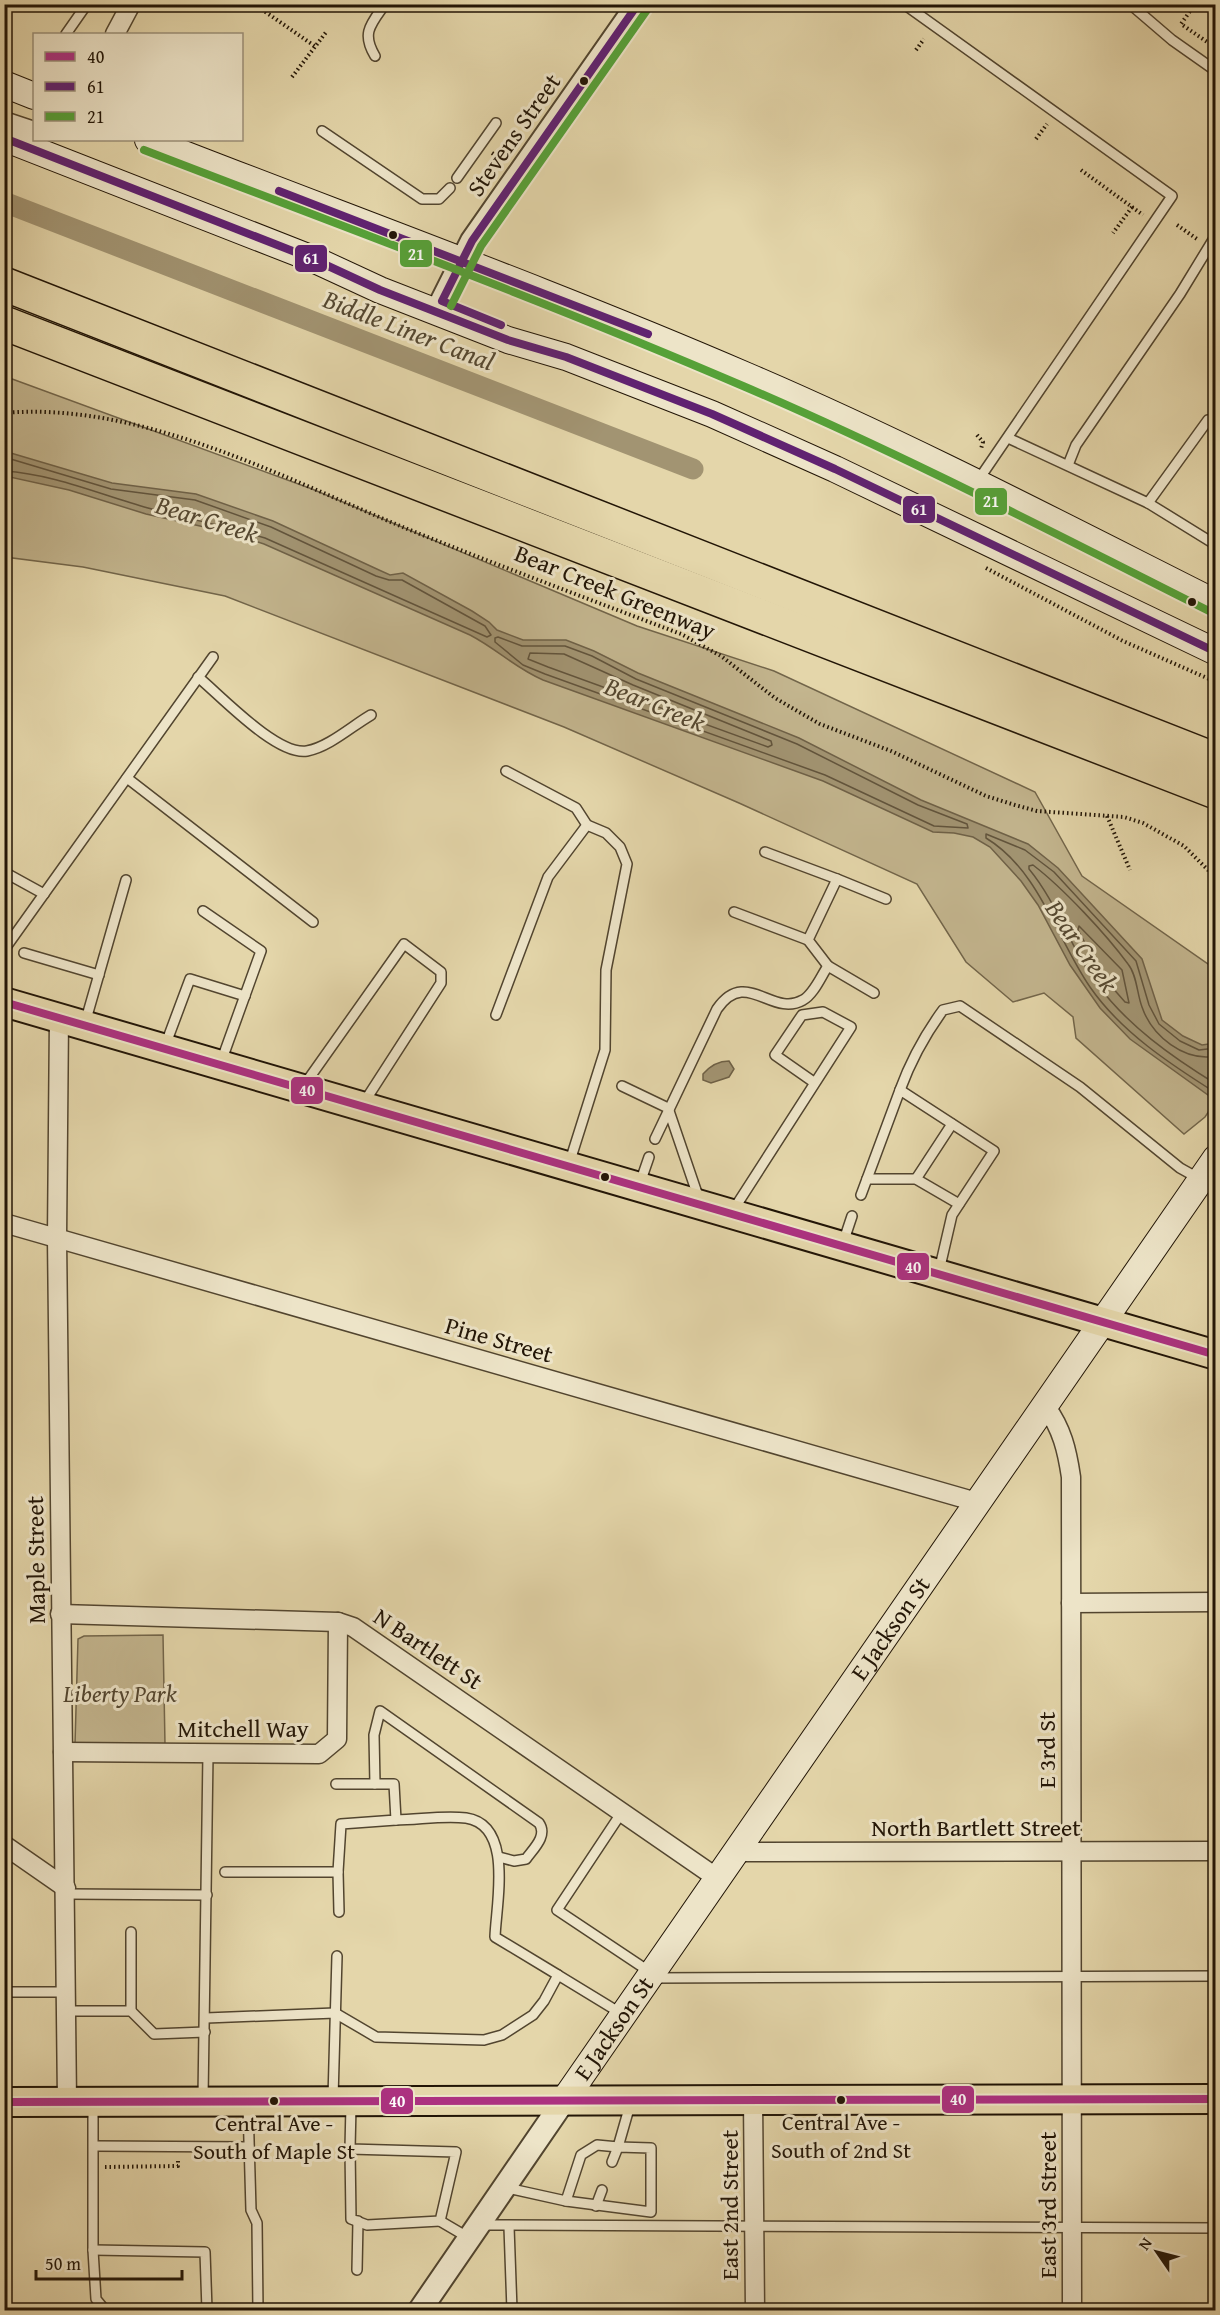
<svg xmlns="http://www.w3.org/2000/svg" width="1220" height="2315" viewBox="0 0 1220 2315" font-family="'Gentium Book Plus',serif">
	<rect width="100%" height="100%" fill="#e4d6aa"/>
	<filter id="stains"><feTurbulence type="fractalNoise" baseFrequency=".00333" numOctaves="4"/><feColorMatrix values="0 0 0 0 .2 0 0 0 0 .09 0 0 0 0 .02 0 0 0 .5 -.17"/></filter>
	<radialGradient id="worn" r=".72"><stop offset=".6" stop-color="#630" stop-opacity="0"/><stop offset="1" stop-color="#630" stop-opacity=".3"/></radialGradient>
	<g fill="#c3b58e" stroke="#72654a" stroke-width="1.5">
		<polygon points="4,376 312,489 637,626 774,671 1035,792 1082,876 1215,969 1215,1102 1205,1117 1184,1134 1076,1038 1073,1017 1044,993 1013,1002 966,962 917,884 739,803 564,727 225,596 83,567 5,557"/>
		<polygon points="163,1635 165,1745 75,1744 78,1639 84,1636"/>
	</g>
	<g fill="#a29472" stroke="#6f6147" stroke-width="1.5">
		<path d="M4,451L112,483L196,494L273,521L379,570L390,575L403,573L472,611L489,622L497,630L523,640H566L594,651L638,673L799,738L921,800L1028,844L1058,868L1142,959L1162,1020L1183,1036L1202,1045L1215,1043V1100L1130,1039L1100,1008L1070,965L1038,905L1021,881L990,847L973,837L954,833L933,832L823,781L543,680C515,668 497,649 470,635L264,544L227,532L146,514L69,490L5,476Z"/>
		<path d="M729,1061L734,1069L729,1077L711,1083L703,1080V1074C710,1066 718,1061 729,1061Z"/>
	</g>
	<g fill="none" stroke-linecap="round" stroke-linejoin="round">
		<g stroke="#62543c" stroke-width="1.5">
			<path d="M4,457L111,489L195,500L271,527L376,576L389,580H402L485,626L491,635L487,637L265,538C227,526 187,519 148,508C101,495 54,474 4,471"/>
			<polygon points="498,637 522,646 565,646 592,656 636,679 797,744 918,805 967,824 968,828 934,826 825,775 545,674 523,665 495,642 495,638"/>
			<polygon points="530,653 564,654 633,685 771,741 772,745 768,747 548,667 528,659"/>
			<polygon points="1079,926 1122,970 1129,1003 1125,1002 1104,978 1078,930"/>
			<path d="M1216,1048L1199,1050L1180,1041L1159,1024L1149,1005L1136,961L1054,872L1025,850L986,834V838C1039,870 1057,939 1090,987C1121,1032 1170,1064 1216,1093"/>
			<path d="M1216,1056C1184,1062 1152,1036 1142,1007C1137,994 1137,975 1128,964C1106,934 1063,888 1033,865L1029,866V869C1058,904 1070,948 1097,984C1128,1026 1172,1057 1216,1084"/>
		</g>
		<polyline stroke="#a29472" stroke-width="21" points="4,202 693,469"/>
		<defs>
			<g id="service">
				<polyline points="904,4 1172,196 977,482"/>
				<polyline points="1130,4 1172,40 1216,71"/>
				<polyline points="66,34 87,4"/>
				<path d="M375,56C361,33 371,24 385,4"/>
				<polyline points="322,131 422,199 439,199 450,188"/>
				<polyline points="457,178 496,123"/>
				<polyline points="1008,438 1148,503 1216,545"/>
				<polyline points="1068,465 1076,445 1180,294 1216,235"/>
				<polyline points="1148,503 1208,420 1216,426"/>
				<path d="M198,677C221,696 277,756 307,751C329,747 352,726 371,715"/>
				<polyline points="506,771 576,808 587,825"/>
				<polyline points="127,778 313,922"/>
				<polyline points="765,852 837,879"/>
				<polyline points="4,872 44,894"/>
				<polyline points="203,911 261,951 221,1062"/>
				<polyline points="734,912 808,940"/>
				<polyline points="4,950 213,657"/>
				<polyline points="24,953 99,975"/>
				<polyline points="828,966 808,940 837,879 886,899"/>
				<polyline points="496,1015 548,877 587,825 606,833 620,847 627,864 606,970 605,1050 569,1164"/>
				<polyline points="85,1023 126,880"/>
				<polyline points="165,1046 190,979 245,996"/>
				<polyline points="305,1084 404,944 441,972 441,983 363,1104"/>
				<polyline points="622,1086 668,1108 699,1199"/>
				<path d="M900,1090C911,1060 924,1036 943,1010L960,1006L1080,1087L1180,1168L1216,1188"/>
				<path d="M655,1139L717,1009C746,967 772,1018 803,1000C814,994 821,976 828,966L874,993"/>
				<polyline points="867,1179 916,1179 959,1204"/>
				<polyline points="916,1179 952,1124"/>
				<polyline points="640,1183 649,1157"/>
				<polyline points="861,1195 900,1090 994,1151 952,1215 939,1271"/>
				<polyline points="734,1209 851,1027 823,1012 802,1015 775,1055 815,1083"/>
				<polyline points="843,1243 852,1216"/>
				<path d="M375,1784L374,1735L380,1711L539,1823C548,1836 533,1849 526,1859L514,1861L499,1857"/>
				<polyline points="622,1812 557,1910 650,1972"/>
				<path d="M396,1820C418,1820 443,1815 466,1818C514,1825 496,1904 495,1937L558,1975"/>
				<polyline points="225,1872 338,1872 341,1824 396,1820 394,1784 336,1784"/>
				<polyline points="338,1872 339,1912"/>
				<polyline points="67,1894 207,1895"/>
				<polyline points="131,1932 131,2011"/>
				<polyline points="654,1978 1216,1976"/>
				<polyline points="4,1992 67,1992"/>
				<polyline points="67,2011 131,2011 154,2034 205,2032"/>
				<polyline points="206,2018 335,2013 376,2037 484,2040 502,2035 533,2015 544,2001 558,1975 622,2014"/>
				<polyline points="203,2098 208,1754"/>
				<polyline points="333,2098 337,1956"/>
				<polyline points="93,2106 93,2250 96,2299 105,2310"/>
				<polyline points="248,2106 251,2210 257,2223 258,2310"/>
				<polyline points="95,2146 249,2147"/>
				<polyline points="350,2149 351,2219 367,2225 440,2221 456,2152 350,2149 351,2105"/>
				<polyline points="507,2188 566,2201 581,2155 597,2145 618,2147 630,2105"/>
				<polyline points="566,2201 651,2212 651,2148 618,2147 612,2162"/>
				<polyline points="596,2206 602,2190"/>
				<polyline points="440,2221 469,2238"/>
				<polyline points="480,2225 1216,2228"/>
				<polyline points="509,2227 512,2310"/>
				<polyline points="93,2250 205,2252 207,2310"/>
				<polyline points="357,2270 358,2221"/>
			</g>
			<g id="minor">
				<polyline points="115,34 131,4"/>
				<polyline points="4,121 34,131"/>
				<polyline points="59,1017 57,1238 67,2101"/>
				<polyline points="4,1223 980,1503"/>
				<path d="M1046,1407C1062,1429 1067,1450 1071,1477L1072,2310"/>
				<polyline points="1071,1603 1216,1602"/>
				<polyline points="60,1614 338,1622 353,1627 717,1878"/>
				<polyline points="63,1752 319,1754 337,1739 338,1622"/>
				<polyline points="4,1845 66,1888"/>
				<polyline points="737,1852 1216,1851"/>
				<polyline points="753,2099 755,2310"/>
			</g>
			<g id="tertiary">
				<polyline points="442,301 472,241 638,4"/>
				<polyline points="420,2310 565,2099"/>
			</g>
			<g id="secondary">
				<polyline points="4,84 34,96"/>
				<polyline points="4,138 313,259 380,290 508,340 566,357 712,414 835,469 1216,652"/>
				<path d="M148,140C347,218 550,291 747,376C906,444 1061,525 1216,603"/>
				<path id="s1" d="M565,2099L1216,1158"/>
			</g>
			<g id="primary">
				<polyline points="4,1002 1216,1355"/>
				<polyline points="4,2102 1216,2099"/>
			</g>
			<g id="motorway">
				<polyline points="4,284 1216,760"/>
				<polyline points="4,323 1216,792"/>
			</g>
		</defs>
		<use href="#service" stroke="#52452f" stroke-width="12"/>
		<use href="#minor" stroke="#52452f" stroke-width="21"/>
		<use href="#tertiary" stroke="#52452f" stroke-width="26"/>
		<use href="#secondary" stroke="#221506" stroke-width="28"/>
		<use href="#primary" stroke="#221506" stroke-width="32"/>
		<use href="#motorway" stroke="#221506" stroke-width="36"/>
		<g stroke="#221506" stroke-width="4" stroke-dasharray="1.5 3" stroke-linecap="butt">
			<polyline points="254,4 316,47"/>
			<polyline points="1195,4 1181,24 1216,48"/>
			<polyline points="916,50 924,39"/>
			<polyline points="292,77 327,31"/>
			<polyline points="1036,139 1047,124"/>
			<polyline points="492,153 501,159"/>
			<polyline points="1081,170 1132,207 1113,233"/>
			<polyline points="1132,207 1143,215"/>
			<polyline points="1177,225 1197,239"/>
			<path d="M4,413C142,401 285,479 410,530C500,566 591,600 681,634L721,656L775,698L820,724L891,751L986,796L1015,805L1037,811L1124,817L1143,823L1184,846L1216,878"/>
			<polyline points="977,435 983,442 981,449"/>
			<polyline points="986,568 1123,641 1216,682"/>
			<polyline points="1107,816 1130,870"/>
			<polyline points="105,2167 178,2166 178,2160"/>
		</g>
		<use href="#service" stroke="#ede4c8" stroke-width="9"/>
		<use href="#minor" stroke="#ede4c8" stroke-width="18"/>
		<use href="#tertiary" stroke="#ede4c8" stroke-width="22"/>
		<use href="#secondary" stroke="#ede4c8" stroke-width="26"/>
		<use href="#primary" stroke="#e4d6aa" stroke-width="28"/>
		<use href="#motorway" stroke="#e4d6aa" stroke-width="33"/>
		<defs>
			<g id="bus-1">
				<polyline points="4,1002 1216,1355"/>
				<polyline points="4,2102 1216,2099"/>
			</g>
			<g id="bus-2">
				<polyline points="4,138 313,259 380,290 508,340 566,357 712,414 835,469 1216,652"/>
				<polyline points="279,191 648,334"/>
				<polyline points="501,325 442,301 472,241 638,4"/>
			</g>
			<g id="bus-3">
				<path d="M144,150C344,227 546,301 743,386C902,454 1056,534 1211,612"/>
				<polyline points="451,306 481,246 647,10"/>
			</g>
		</defs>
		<use href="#bus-1" stroke="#ede4c8" stroke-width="12"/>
		<use href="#bus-2" stroke="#ede4c8" stroke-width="12"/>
		<use href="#bus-3" stroke="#ede4c8" stroke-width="12"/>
		<use href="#bus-1" stroke="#ac3280" stroke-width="8"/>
		<use href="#bus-2" stroke="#602271" stroke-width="8"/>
		<use href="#bus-3" stroke="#56a138" stroke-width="8"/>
	</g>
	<g fill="#221506" stroke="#ede4c8" stroke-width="2">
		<circle cx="584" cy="81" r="5"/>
		<circle cx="393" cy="235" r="5"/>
		<circle cx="1192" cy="602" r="5"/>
		<circle cx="605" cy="1177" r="5"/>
		<circle cx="841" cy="2100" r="5"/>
		<circle cx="274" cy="2101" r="5"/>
	</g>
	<g text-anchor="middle" stroke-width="6" stroke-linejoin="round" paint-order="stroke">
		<g font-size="22" fill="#221506" stroke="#ede4c8">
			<text x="841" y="2130">Central Ave -<tspan x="841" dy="28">South of 2nd St</tspan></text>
			<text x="274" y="2131">Central Ave -<tspan x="274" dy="28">South of Maple St</tspan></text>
		</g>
		<g font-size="24" fill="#221506" stroke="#ede4c8">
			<text transform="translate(514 135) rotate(-55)" y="8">Stevens Street</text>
			<text transform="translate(615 592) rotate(22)" y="8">Bear Creek Greenway</text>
			<text transform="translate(499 1340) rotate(16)" y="8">Pine Street</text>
			<text transform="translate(36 1560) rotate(-91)" y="8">Maple Street</text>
			<text dy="8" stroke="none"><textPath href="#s1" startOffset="572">E Jackson St</textPath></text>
			<text transform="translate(428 1649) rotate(34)" y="8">N Bartlett St</text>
			<text x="243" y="1737">Mitchell Way</text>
			<text transform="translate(1047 1750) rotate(-90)" y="8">E 3rd St</text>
			<text x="976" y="1836">North Bartlett Street</text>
			<text dy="8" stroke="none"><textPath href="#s1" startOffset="86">E Jackson St</textPath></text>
			<text transform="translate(730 2205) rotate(-90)" y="8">East 2nd Street</text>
			<text transform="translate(1048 2205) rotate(-90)" y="8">East 3rd Street</text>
		</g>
		<g font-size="24" font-style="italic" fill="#52452f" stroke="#ede4c8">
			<text x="120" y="1702">Liberty Park</text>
		</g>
		<g font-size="26" font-style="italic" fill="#554831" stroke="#ede4c8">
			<text transform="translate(409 330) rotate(21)" y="9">Biddle Liner Canal</text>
			<text transform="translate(207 519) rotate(17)" y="9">Bear Creek</text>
			<text transform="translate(655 704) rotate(22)" y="9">Bear Creek</text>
			<text transform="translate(1082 946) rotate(55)" y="9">Bear Creek</text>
		</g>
	</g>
	<g stroke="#ede4c8" stroke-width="2">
		<rect x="399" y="239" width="34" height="29" rx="6" fill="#56a138"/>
		<rect x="294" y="244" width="34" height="29" rx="6" fill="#602271"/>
		<rect x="974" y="487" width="34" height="29" rx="6" fill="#56a138"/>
		<rect x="902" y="495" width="34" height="29" rx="6" fill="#602271"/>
		<rect x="290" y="1076" width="34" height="29" rx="6" fill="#ac3280"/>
		<rect x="896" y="1252" width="34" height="29" rx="6" fill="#ac3280"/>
		<rect x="941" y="2085" width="34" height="29" rx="6" fill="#ac3280"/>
		<rect x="380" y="2087" width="34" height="28" rx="6" fill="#ac3280"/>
	</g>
	<g font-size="16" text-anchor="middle" font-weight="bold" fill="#fff">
		<text x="416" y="260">21</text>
		<text x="311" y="264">61</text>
		<text x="991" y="507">21</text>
		<text x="919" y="515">61</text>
		<text x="307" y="1096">40</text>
		<text x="913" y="1273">40</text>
		<text x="958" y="2105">40</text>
		<text x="397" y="2107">40</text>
	</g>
	<rect width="1220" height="2315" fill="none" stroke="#e4d6aa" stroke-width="24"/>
	<rect x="6" y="6" width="1208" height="2303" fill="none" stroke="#221506" stroke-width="3"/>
	<rect x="12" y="12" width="1196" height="2291" fill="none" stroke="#221506" stroke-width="1.5"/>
	<rect x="33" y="33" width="210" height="108" fill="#ede4c8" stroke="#9c917a" stroke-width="1.5"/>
	<rect x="45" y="52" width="30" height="9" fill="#ac3280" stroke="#9c917a" stroke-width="1.5"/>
	<text x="87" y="63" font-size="18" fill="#221506">40</text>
	<rect x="45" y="82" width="30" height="9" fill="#602271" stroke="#9c917a" stroke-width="1.5"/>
	<text x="87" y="93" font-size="18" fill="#221506">61</text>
	<rect x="45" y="112" width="30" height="9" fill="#56a138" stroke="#9c917a" stroke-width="1.5"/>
	<text x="87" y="123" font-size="18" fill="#221506">21</text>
	<g transform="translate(1157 2252) rotate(305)" stroke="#ede4c8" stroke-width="4.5" paint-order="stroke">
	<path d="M0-4.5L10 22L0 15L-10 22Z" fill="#221506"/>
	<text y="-9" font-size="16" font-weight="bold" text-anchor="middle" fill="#221506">N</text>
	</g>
	<path d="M36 2270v9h146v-9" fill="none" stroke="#221506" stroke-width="3"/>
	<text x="45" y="2270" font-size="18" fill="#221506" stroke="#ede4c8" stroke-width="4.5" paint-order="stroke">50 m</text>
	<rect width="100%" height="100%" filter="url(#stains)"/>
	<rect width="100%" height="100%" fill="url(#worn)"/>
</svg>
